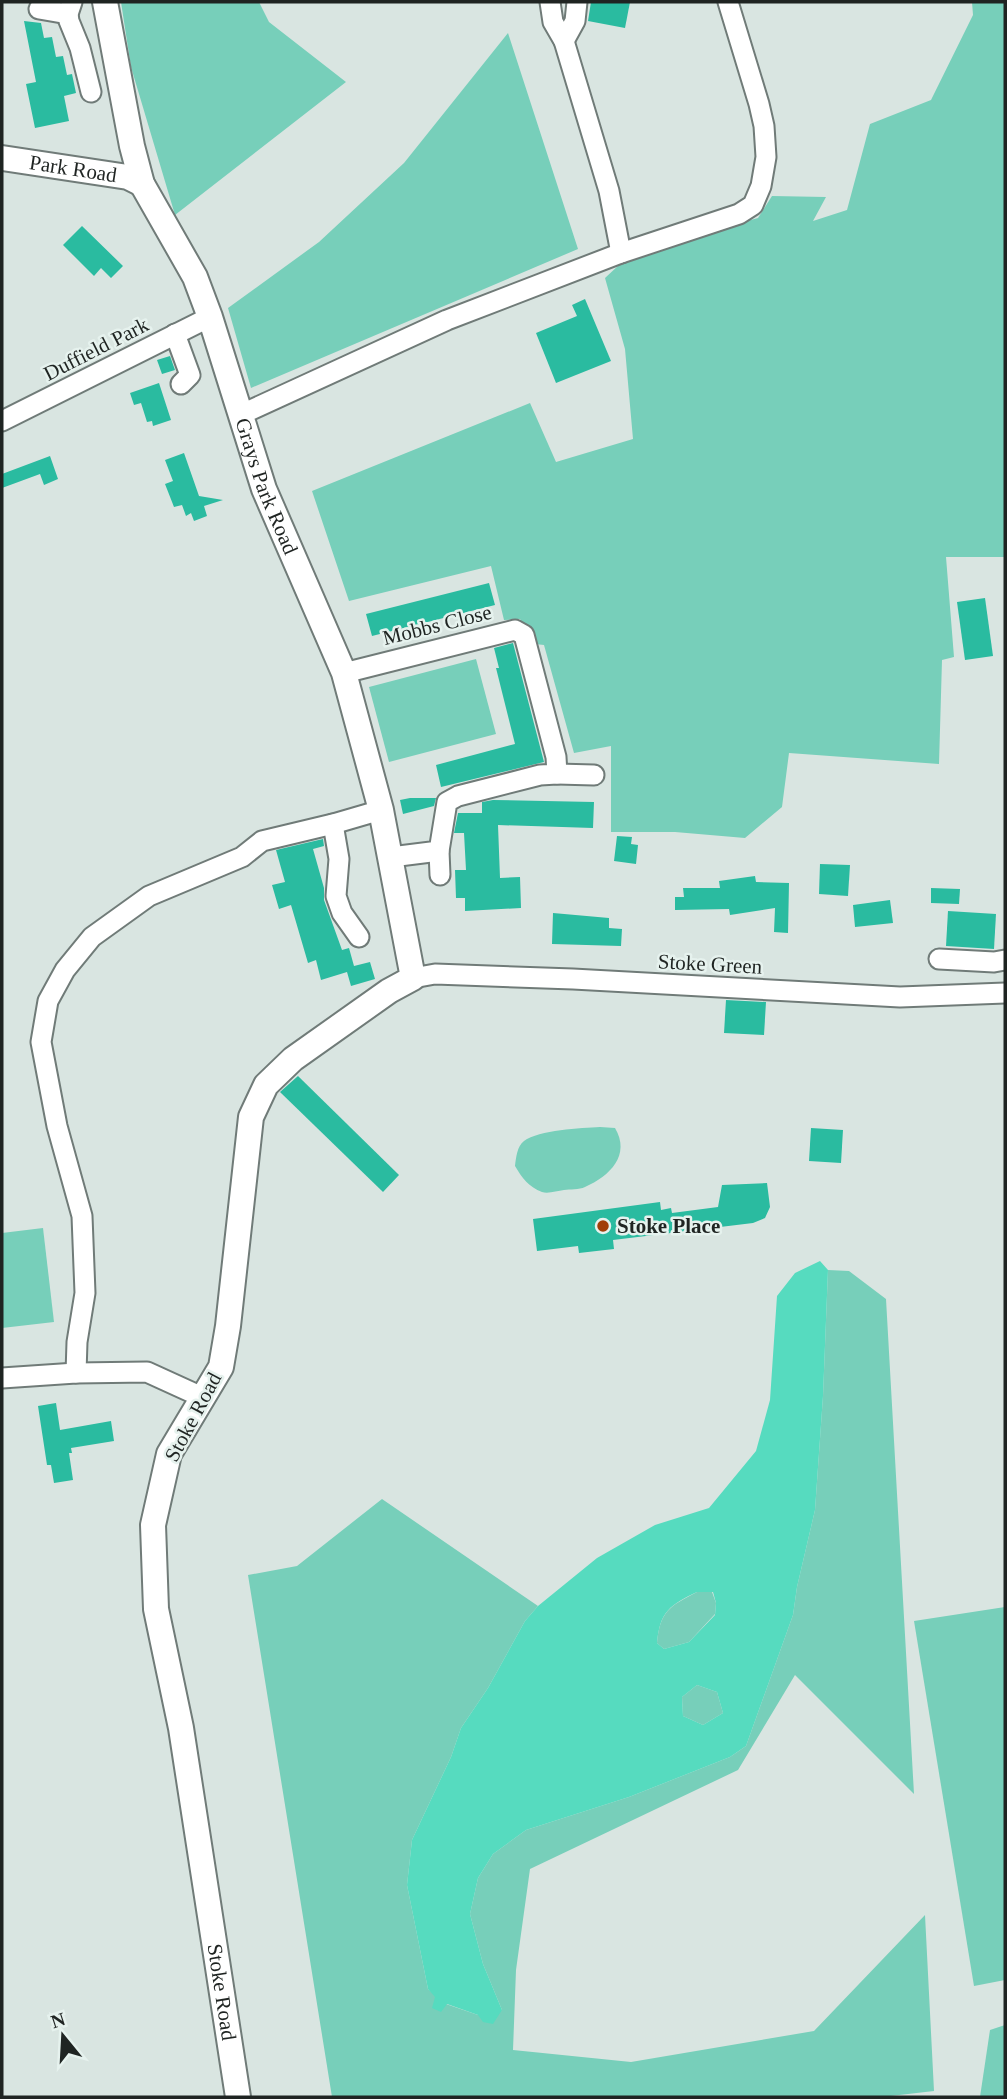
<svg xmlns="http://www.w3.org/2000/svg" width="1007" height="2099" viewBox="0 0 1007 2099" font-family="Georgia,serif">
	<rect width="100%" height="100%" fill="#d9e5e1"/>
	<g fill="#77cfba">
		<polygon points="121,2 259,2 269,22 346,82 175,215 131,67"/>
		<polygon points="972,2 1005,2 1005,557 946,557 954,657 942,660 939,764 789,753 782,807 745,838 675,832 611,832 611,746 574,753 544,645 535,644 520,619 504,620 491,566 349,601 312,491 530,403 556,462 633,439 625,349 605,278 633,252 758,218 772,196 826,197 813,221 847,210 870,124 931,100 973,15"/>
		<polygon points="508,33 578,249 251,388 228,308 319,242 404,163"/>
		<polygon points="476,659 496,734 389,762 369,687"/>
		<path d="M600,1127L615,1128C631,1155 610,1176 585,1187C579,1190 570,1189 564,1190C557,1191 548,1194 542,1192C529,1187 522,1178 515,1166C516,1158 517,1146 524,1141C539,1130 581,1128 600,1127Z"/>
		<polygon points="43,1228 54,1322 2,1328 2,1233"/>
		<polygon points="828,1270 849,1271 886,1299 914,1794 795,1675 738,1770 530,1869 516,1970 513,2050 631,2062 814,2031 925,1915 934,2091 882,2097 332,2097 248,1575 297,1566 382,1499 538,1606 525,1621 488,1688 461,1728 451,1757 412,1840 407,1885 428,1989 446,2004 478,2015 502,2010 483,1964 470,1914 478,1878 493,1854 526,1830 629,1797 730,1757 746,1746 793,1615 797,1587 815,1510 823,1396"/>
		<path d="M697,1592H712L716,1603L715,1614L689,1642L664,1649L657,1643C660,1611 670,1606 697,1592Z"/>
		<polygon points="1005,1607 1005,1980 974,1986 914,1621"/>
		<polygon points="697,1685 717,1692 723,1713 703,1725 683,1716 682,1697"/>
		<polygon points="1005,2025 1005,2097 980,2097 990,2030"/>
	</g>
	<path fill="#56dbbf" fill-rule="evenodd" d="M820,1261L828,1270L823,1396L815,1510L797,1587L793,1615L746,1746L730,1757L629,1797L526,1830L493,1854L478,1878L470,1914L483,1964L502,2010L493,2024L483,2022L478,2015L447,2004L441,2012L432,2008L435,1997L428,1989L407,1885L412,1840L451,1757L461,1728L488,1688L525,1621L538,1606L597,1558L655,1525L709,1508L756,1451L770,1400L777,1296L795,1273ZM697,1592H713L716,1603L715,1615L689,1642L664,1649L657,1643C660,1611 670,1605 697,1592ZM697,1685L717,1692L723,1713L703,1725L683,1716L682,1697Z"/>
	<g fill="#2abba0">
		<polygon points="591,2 630,2 625,28 588,21"/>
		<polygon points="24,21 41,23 44,38 52,37 56,57 63,56 67,75 72,74 76,93 64,96 69,121 35,128 26,84 36,82"/>
		<polygon points="82,226 123,266 111,278 101,268 94,276 63,245"/>
		<polygon points="585,299 611,361 556,383 536,333 577,316 572,305"/>
		<polygon points="170,356 175,370 162,374 157,360"/>
		<polygon points="159,383 171,420 153,426 152,421 147,422 141,403 134,405 130,393"/>
		<polygon points="184,453 199,496 223,500 204,506 207,516 194,521 191,513 186,516 182,505 174,507 165,484 173,481 165,460"/>
		<polygon points="50,456 58,479 44,485 40,474 2,488 2,474"/>
		<polygon points="489,583 495,605 372,636 366,614"/>
		<polygon points="985,598 993,656 965,660 957,602"/>
		<polygon points="513,643 544,762 441,787 436,765 515,744 496,668 499,668 494,648"/>
		<polygon points="410,798 436,798 434,806 403,814 400,800"/>
		<polygon points="493,800 594,802 593,828 498,825 500,878 520,877 521,908 465,911 465,898 456,898 455,870 466,870 464,833 454,833 458,813 482,813 482,802"/>
		<polygon points="617,836 632,837 631,844 638,845 636,864 614,861"/>
		<polygon points="323,839 324,846 313,849 324,888 324,900 342,950 349,948 354,966 370,962 375,979 351,986 347,972 321,980 316,960 308,963 291,905 279,909 272,885 285,882 276,850"/>
		<polygon points="820,864 850,865 848,896 819,894"/>
		<polygon points="755,876 756,882 789,883 788,933 774,932 775,908 730,915 729,909 675,910 675,897 684,897 683,888 720,888 719,881"/>
		<polygon points="931,888 960,889 959,904 931,903"/>
		<polygon points="890,900 893,923 855,927 853,905"/>
		<polygon points="948,911 996,914 994,949 946,946"/>
		<polygon points="553,913 609,918 609,928 622,929 621,946 552,944"/>
		<polygon points="726,1000 766,1002 764,1035 724,1033"/>
		<polygon points="298,1076 399,1175 383,1192 280,1092"/>
		<polygon points="811,1128 843,1130 841,1163 809,1161"/>
		<polygon points="767,1183 770,1207 765,1218 753,1223 613,1240 614,1249 579,1253 578,1246 537,1251 533,1219 660,1202 661,1210 671,1208 672,1213 718,1207 722,1185"/>
		<polygon points="56,1403 60,1430 111,1421 114,1441 71,1448 72,1453 69,1453 73,1480 54,1483 51,1465 47,1465 38,1406"/>
	</g>
	<g fill="none" stroke-linecap="round" stroke-linejoin="round">
		<defs>
			<g id="minor">
				<polyline points="72,2 68,14 69,21 80,48 91,92"/>
				<polyline points="550,2 553,22 564,41 609,191 621,253"/>
				<polyline points="39,9 68,14"/>
				<polyline points="564,41 575,21 577,2"/>
				<polyline points="175,334 190,375 181,384"/>
				<polyline points="240,415 447,320 621,253 739,214 753,205 761,186 766,157 764,126 759,104 728,2"/>
				<polyline points="2,421 210,317"/>
				<polyline points="344,673 515,630 524,635 556,757 557,774 540,775 458,796 447,802 439,851 391,857"/>
				<polyline points="557,774 594,775"/>
				<polyline points="333,824 339,859 336,896 342,913 359,937"/>
				<polyline points="439,851 440,875"/>
				<polyline points="939,959 994,962 1005,960"/>
				<polyline points="413,978 435,974 573,979 900,997 1005,993"/>
				<polyline points="76,1373 77,1342 85,1293 82,1216 57,1126 41,1042 48,1001 65,970 92,937 149,896 242,857 262,841 333,824 381,810"/>
				<polyline points="2,1378 76,1373 147,1372 204,1398"/>
			</g>
			<g id="major">
				<path id="s1" d="M105,2L132,146L142,184L195,277L210,317L264,489L344,673L381,810L413,978L389,991L293,1059L266,1085L251,1117L228,1326L221,1367L169,1454L153,1525L156,1609L181,1728L238,2097"/>
				<path id="s2" d="M2,158L128,177L142,184"/>
			</g>
		</defs>
		<use href="#minor" stroke="#707b78" stroke-width="23"/>
		<use href="#major" stroke="#707b78" stroke-width="28"/>
		<use href="#minor" stroke="#fff" stroke-width="19"/>
		<use href="#major" stroke="#fff" stroke-width="24"/>
	</g>
	<circle fill="#a13e08" stroke="#e6f2ee" stroke-width="2.5" cx="603" cy="1226" r="7"/>
	<g text-anchor="middle" stroke-width="5" stroke-linejoin="round" paint-order="stroke">
		<g font-size="21" fill="#1f2422" stroke="#e6f2ee">
			<text dy="7" stroke="none"><textPath href="#s2" startOffset="72">Park Road</textPath></text>
			<text transform="translate(96 349) rotate(-27)" y="7">Duffield Park</text>
			<text dy="7" stroke="none"><textPath href="#s1" startOffset="514">Grays Park Road</textPath></text>
			<text transform="translate(437 625) rotate(-14)" y="7">Mobbs Close</text>
			<text transform="translate(710 964) rotate(3)" y="7">Stoke Green</text>
			<text transform="translate(193 1417) rotate(-62)" y="7">Stoke Road</text>
			<text dy="7" stroke="none"><textPath href="#s1" startOffset="2146">Stoke Road</textPath></text>
		</g>
		<g font-size="21" font-weight="bold" fill="#1f2422" stroke="#e6f2ee" text-anchor="start">
			<text x="617" y="1233">Stoke Place</text>
		</g>
	</g>
	<rect width="1007" height="2099" fill="none" stroke="#1f2422" stroke-width="7"/>
	<g transform="translate(63 2036) rotate(342)" stroke="#e6f2ee" stroke-width="5" paint-order="stroke">
	<path d="M0-5L12 26L0 18L-12 26Z" fill="#1f2422"/>
	<text y="-10" font-size="19" font-weight="bold" text-anchor="middle" fill="#1f2422">N</text>
	</g>
</svg>
